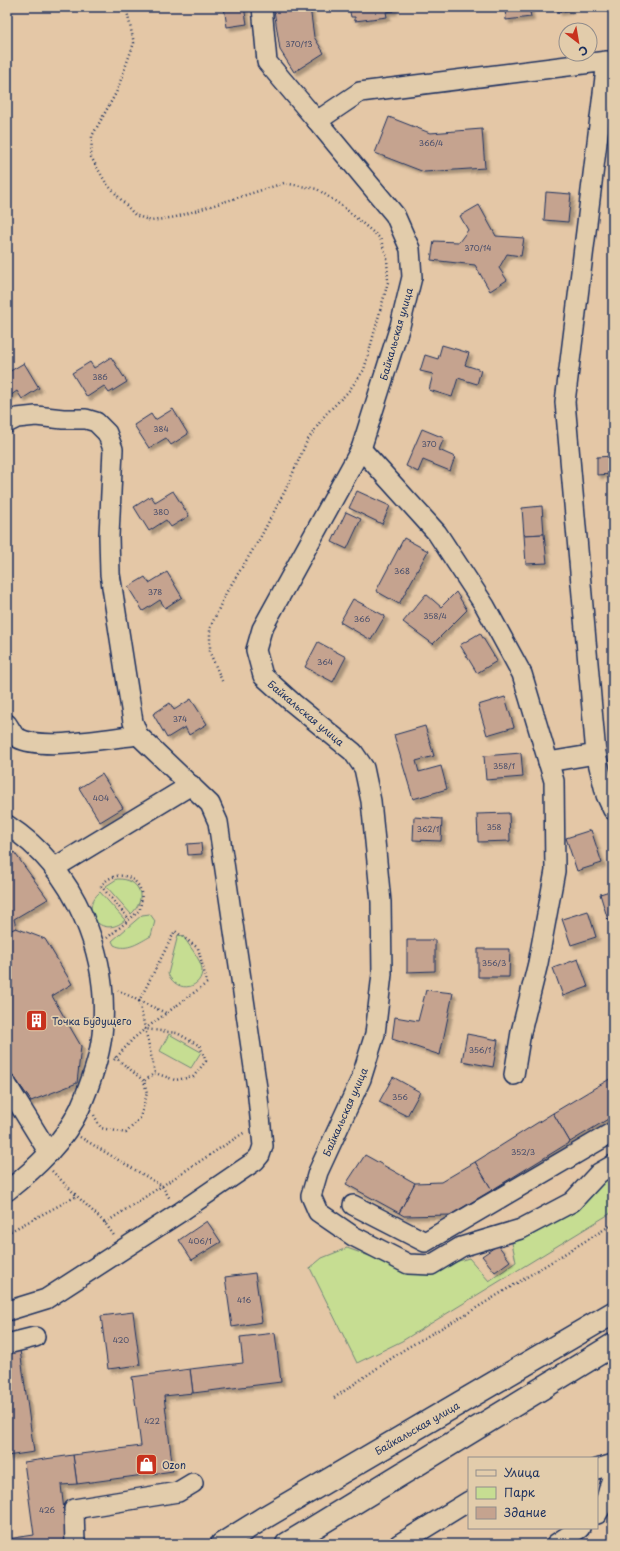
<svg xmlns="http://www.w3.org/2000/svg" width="620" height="1551" viewBox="0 0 620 1551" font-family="'Playpen Sans',sans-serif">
	<defs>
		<filter id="shadow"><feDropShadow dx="3.5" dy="3.5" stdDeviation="1" flood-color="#0004"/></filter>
	</defs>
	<rect width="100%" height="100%" fill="#e4c7a6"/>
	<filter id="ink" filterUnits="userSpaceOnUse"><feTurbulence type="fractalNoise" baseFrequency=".025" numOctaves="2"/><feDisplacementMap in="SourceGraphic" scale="8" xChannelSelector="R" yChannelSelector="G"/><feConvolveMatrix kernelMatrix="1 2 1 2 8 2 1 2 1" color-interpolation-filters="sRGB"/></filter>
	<g filter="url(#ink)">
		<g fill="#c6dd92" stroke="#708678">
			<path d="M117,879C140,878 148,899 131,914L106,886Z"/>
			<path d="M100,892L125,920C103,940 77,912 100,892Z"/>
			<path d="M150,914L155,921L151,936C140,942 127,952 114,945L112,941L142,915Z"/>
			<path d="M178,935L183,936C188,944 201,960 202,969C203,988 178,995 168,974Z"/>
			<polygon points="169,1034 201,1052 191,1068 160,1051"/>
			<polygon points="613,1175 613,1214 611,1213 402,1341 357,1363 310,1268 322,1258 347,1248 417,1273 469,1258 489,1281 516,1262 512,1243 581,1202"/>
		</g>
		<g fill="#c5a38f" stroke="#1b2f5e" filter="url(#shadow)">
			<polygon points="224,7 244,7 247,24 227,27"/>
			<polygon points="297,7 310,7 314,37 324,53 294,72 280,50 274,10"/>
			<polygon points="349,7 394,7 394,11 386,12 387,17 355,21 355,17 351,17"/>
			<polygon points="514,7 529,7 531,17 506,20 505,9"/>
			<polygon points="557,7 570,7 570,10 558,12"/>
			<polygon points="389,117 430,133 482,129 485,168 424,172 375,153"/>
			<polygon points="546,192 571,194 568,222 544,220"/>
			<polygon points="479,205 496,236 524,238 521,256 507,254 499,268 507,280 490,291 475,265 431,260 434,241 459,242 468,230 460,216"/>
			<polygon points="442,345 469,353 465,365 481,370 477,384 458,378 452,397 429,390 433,374 420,371 425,355 438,359"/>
			<polygon points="111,357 127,382 109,393 104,386 87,397 72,373 90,362 94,368"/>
			<polygon points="24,363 39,388 22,399 17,391 7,398 7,373"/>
			<polygon points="173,409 188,434 171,445 166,438 149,448 134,425 151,414 155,420"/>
			<polygon points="613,415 613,428 608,418"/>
			<polygon points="422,429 444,438 439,450 455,457 450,471 423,460 418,472 406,466"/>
			<polygon points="613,456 613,474 597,475 597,457"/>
			<polygon points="173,491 189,516 171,527 166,520 149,531 134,507 151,496 155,502"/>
			<polygon points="357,491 390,506 382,524 349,508"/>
			<polygon points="542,506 544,534 524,535 522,508"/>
			<polygon points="346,512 361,519 347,549 332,542"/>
			<polygon points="544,534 547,563 526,564 524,535"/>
			<polygon points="404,538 428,551 399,604 376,591"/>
			<polygon points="167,572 182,597 165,608 160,600 143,611 128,587 145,577 149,583"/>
			<polygon points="456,592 467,610 433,644 403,622 426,594 441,607"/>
			<polygon points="353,599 385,616 371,640 340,622"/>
			<polygon points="480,633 497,661 477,673 460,645"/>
			<polygon points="318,642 346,657 333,682 305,667"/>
			<polygon points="505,697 514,727 487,735 478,705"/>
			<polygon points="191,699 207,724 189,735 185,727 167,738 153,714 170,703 174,710"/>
			<polygon points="425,726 434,756 416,761 419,772 441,766 447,789 413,799 394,735"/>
			<polygon points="521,753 523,777 486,780 484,756"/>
			<polygon points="102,774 123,808 100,822 79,788"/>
			<polygon points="509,813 510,841 478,842 477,814"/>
			<polygon points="414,817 442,819 441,841 413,840"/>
			<polygon points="591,830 602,863 577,871 566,838"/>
			<polygon points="201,843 202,854 188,855 187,844"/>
			<polygon points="14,852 48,899 14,919 16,928 7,932 7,856"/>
			<polygon points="613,890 613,919 608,920 600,894"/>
			<polygon points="588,911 596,937 571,945 562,919"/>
			<polygon points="16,928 45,939 72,984 52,996 81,1046 77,1083 31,1101 7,1067 7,932"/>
			<polygon points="407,940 435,940 435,971 407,972"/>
			<polygon points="478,949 510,949 509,977 478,977"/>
			<polygon points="578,959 588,987 563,996 553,968"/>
			<polygon points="426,990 453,993 440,1055 392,1039 395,1017 418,1021"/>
			<polygon points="467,1034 498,1040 493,1067 462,1061"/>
			<polygon points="7,1067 31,1101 7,1115"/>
			<polygon points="393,1077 420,1092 407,1116 379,1102"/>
			<polygon points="613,1077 613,1116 570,1142 553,1113"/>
			<polygon points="553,1113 570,1142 492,1190 475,1162"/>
			<polygon points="365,1155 415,1183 399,1213 346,1184"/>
			<polygon points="475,1162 492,1190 450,1215 404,1216 399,1213 415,1183 441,1182"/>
			<polygon points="207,1221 221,1242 192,1260 179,1240"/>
			<polygon points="498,1245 510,1261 495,1272 482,1256"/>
			<polygon points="255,1273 262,1322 232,1327 225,1277"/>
			<polygon points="133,1312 140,1365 108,1369 101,1316"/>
			<polygon points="275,1333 281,1382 193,1393 190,1369 243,1363 240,1337"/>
			<polygon points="20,1350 34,1452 7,1456 7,1352"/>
			<polygon points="190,1369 193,1393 164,1396 173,1471 77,1484 73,1455 141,1446 132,1377"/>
			<polygon points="73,1455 77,1484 61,1485 68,1544 7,1544 7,1539 34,1535 24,1462"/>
		</g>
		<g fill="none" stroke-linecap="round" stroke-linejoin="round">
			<defs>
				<g id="minor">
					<polyline points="262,7 267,62 317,121"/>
					<polyline points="7,423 17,418 36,416 63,419 86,419 96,422 107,433 113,449 109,536 110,574 133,722 138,735 210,804 218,822 257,1088 263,1146 260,1155 255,1161 179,1213 46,1299 7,1311"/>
					<polyline points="361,449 437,533 485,606 522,674 554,781 555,871 538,963 521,1032 514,1075"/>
					<path d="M7,724C10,728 13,736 18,738C42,751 110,738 138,735"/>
					<polyline points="548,762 596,754"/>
					<polyline points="613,810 606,795 596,754 565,402 607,61 360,92 317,121 395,215 410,249 412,277 400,326 361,449 262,629 256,650 263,676 293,703 353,752 364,768 371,801 381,902 382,974 375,1034 361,1079 318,1172 311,1196 318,1212 353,1236 408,1264 431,1265 461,1247 521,1229 572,1202 599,1173 613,1165"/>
					<path d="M7,825C75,869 111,956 102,1035C99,1060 90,1085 80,1108C64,1142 36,1168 7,1191"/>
					<polyline points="54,868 191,785"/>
					<polyline points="7,1085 49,1153"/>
					<polyline points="353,1205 425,1242 613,1132"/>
					<polyline points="7,1344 35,1337"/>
					<polyline points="597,1469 613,1464"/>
					<polyline points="597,1514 606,1499 613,1474"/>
					<polyline points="75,1544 74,1509 178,1492 193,1483"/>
					<polyline points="399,1544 469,1501"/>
					<polyline points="556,1544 580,1528"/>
				</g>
				<g id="major">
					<polyline points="222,1544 262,1519 613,1313"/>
					<polyline points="287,1544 613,1345"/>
				</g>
			</defs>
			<use href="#minor" stroke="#1b2f5e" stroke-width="22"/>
			<use href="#major" stroke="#1b2f5e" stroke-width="25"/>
			<g stroke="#1b2f5e" stroke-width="2.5" stroke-dasharray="1 3" stroke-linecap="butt">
				<polyline points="126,7 134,43 116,93 92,136 91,157 106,183 135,215 151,221 176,217 284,183 317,189 342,206 380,238 387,257 388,282 364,370 348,392 325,415 307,441 285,491 259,540 226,593 210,628 210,653 223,683"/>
				<path d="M107,938C114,932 137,914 140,909C140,908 141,903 141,903C146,877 116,866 101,886L129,919"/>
				<polyline points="139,1001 155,1073"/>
				<polyline points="139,1001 166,1013"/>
				<polyline points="115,1057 144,1081"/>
				<polyline points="114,1060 133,1039 145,1029 207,983 198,948 175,931 139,1001 118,990"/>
				<polyline points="94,1115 101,1128 126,1133 140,1118 147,1093 144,1081 155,1073 175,1080 193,1077 206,1061 200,1046 177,1033 145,1029"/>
				<polyline points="80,1137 162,1186 170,1199"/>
				<polyline points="52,1171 77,1196"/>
				<polyline points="105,1223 245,1132"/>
				<polyline points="7,1233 77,1196 105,1223 115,1237"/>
				<polyline points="334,1398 405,1349 478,1307 613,1224"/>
			</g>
			<use href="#minor" stroke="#e2ccab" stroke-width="19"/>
			<use href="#major" stroke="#e2ccab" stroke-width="22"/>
		</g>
	</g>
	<defs>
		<symbol id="building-square" viewBox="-11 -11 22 22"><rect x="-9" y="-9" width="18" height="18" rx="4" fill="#c8321e" stroke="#e2ccab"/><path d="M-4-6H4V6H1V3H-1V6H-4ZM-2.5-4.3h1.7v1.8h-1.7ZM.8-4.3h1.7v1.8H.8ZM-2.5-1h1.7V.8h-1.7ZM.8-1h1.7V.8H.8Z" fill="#fff"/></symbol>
		<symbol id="shop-square" viewBox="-11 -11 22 22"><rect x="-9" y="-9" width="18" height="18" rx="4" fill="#c8321e" stroke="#e2ccab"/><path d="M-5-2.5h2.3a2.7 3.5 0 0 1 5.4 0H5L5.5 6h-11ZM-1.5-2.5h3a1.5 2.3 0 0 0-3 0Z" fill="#fff"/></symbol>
	</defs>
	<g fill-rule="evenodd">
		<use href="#building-square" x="24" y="1008" width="25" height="25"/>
		<use href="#shop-square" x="134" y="1452" width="25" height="25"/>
	</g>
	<g text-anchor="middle" stroke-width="3.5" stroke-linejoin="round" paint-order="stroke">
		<g font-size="8" fill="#464c6a">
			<text x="299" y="47">370/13</text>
			<text x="431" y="146">366/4</text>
			<text x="478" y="251">370/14</text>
			<text x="100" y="380">386</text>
			<text x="161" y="432">384</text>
			<text x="429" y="447">370</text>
			<text x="161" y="515">380</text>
			<text x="402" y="574">368</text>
			<text x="155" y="595">378</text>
			<text x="435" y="619">358/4</text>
			<text x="362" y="622">366</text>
			<text x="325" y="665">364</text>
			<text x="180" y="722">374</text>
			<text x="504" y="769">358/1</text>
			<text x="101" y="801">404</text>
			<text x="494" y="830">358</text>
			<text x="428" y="832">362/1</text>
			<text x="494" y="966">356/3</text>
			<text x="480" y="1053">356/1</text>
			<text x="400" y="1100">356</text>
			<text x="523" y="1155">352/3</text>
			<text x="200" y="1244">406/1</text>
			<text x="244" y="1303">416</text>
			<text x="121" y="1343">420</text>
			<text x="152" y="1424">422</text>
			<text x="47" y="1513">426</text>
		</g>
		<g font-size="10" fill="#1b2f5e" stroke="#e2ccab">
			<text transform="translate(396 334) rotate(-74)" y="4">Байкальская улица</text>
			<text transform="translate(306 713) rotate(40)" y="4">Байкальская улица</text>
			<text transform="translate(345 1112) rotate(-66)" y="4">Байкальская улица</text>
			<text transform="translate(417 1428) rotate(-30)" y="4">Байкальская улица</text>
		</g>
		<g font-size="10" fill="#1b2f5e" stroke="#e2ccab" text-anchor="start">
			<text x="52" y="1025">Точка Будущего</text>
			<text x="162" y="1469">Ozon</text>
		</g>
	</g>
	<rect width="620" height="1551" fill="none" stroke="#e2ccab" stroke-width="24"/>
	<rect x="12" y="12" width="596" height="1527" fill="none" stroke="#1b2f5e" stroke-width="1.5" filter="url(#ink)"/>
	<rect x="468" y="1457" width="130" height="72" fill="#e2ccab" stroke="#928d8c"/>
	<rect x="476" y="1470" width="20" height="6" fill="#e2ccab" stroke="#928d8c"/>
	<text x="504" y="1477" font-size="12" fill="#1b2f5e">Улица</text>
	<rect x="476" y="1487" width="20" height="12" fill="#c6dd92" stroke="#928d8c"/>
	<text x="504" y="1497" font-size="12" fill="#1b2f5e">Парк</text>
	<rect x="476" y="1507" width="20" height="12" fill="#c5a38f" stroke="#928d8c"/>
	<text x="504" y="1517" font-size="12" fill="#1b2f5e">Здание</text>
	<g transform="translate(578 42) rotate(149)"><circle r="19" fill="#e2ccab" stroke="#928d8c"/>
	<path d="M0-3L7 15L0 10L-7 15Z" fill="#c8321e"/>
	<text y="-6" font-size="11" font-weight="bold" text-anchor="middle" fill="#1b2f5e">С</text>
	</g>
</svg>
